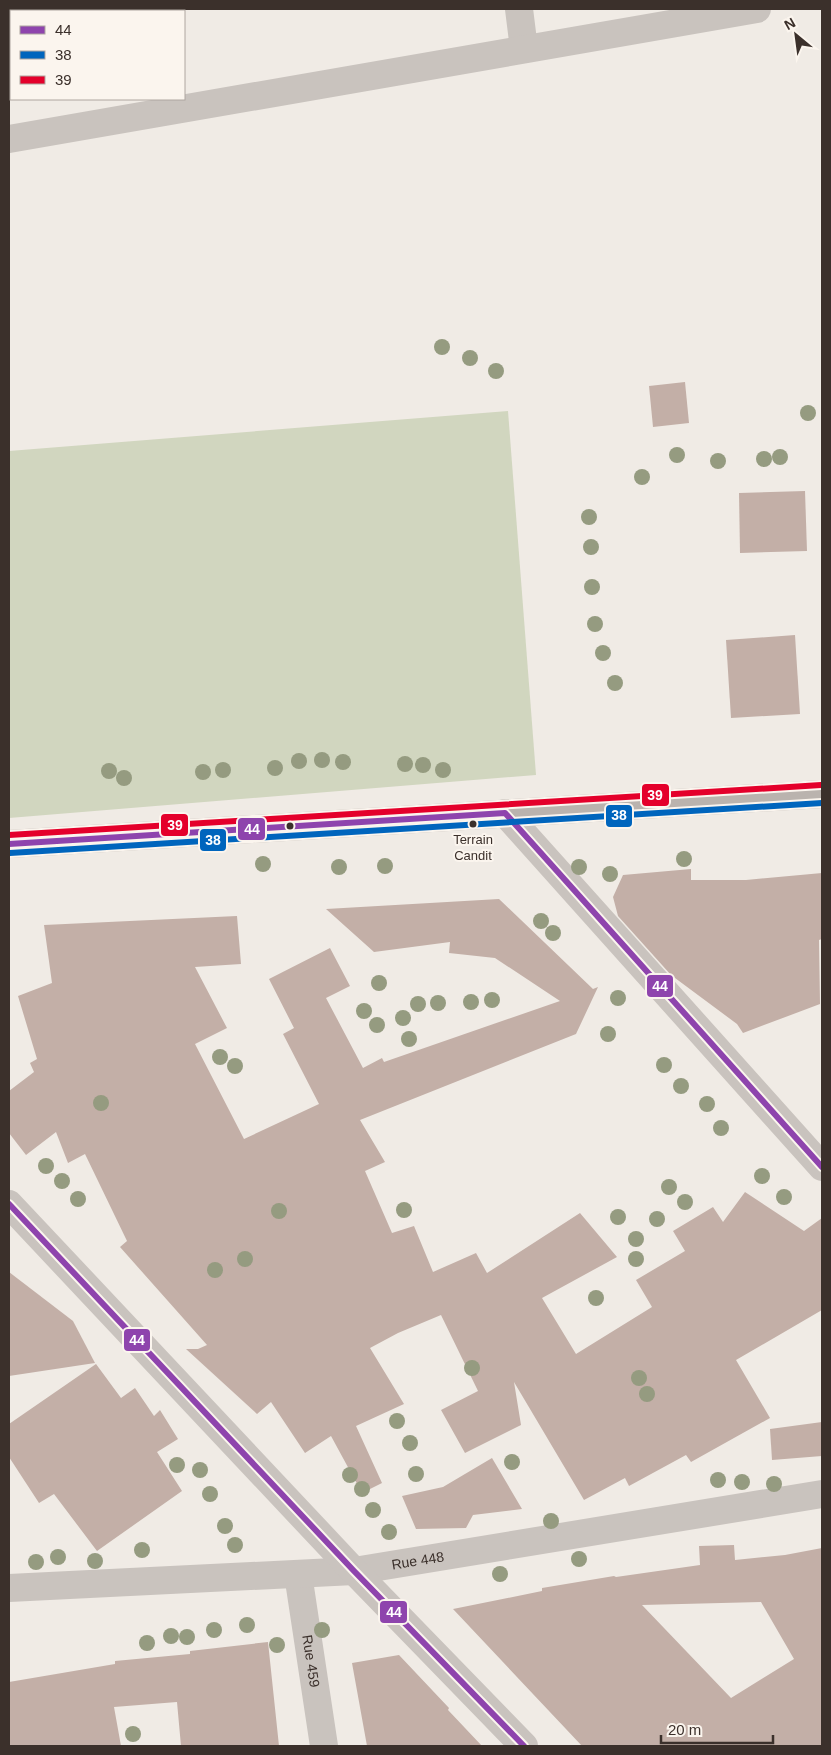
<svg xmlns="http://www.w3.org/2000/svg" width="831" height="1755" viewBox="0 0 831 1755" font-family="Arial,sans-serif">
	<rect width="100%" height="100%" fill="#f0ebe5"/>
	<polygon fill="#d1d6bf" points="508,411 536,775 9,818 9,451"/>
	<g fill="#c3afa7" fill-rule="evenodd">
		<polygon points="685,382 689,423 653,427 649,386"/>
		<polygon points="805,491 807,551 740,553 739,493"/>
		<polygon points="795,635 800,714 731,718 726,640"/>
		<polygon points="691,869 691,880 746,880 822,873 822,939 819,940 820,1004 743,1033 737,1024 671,975 618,916 613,897 623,875"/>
		<polygon points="499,899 593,989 598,987 576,1034 360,1120 385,1162 365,1171 392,1233 414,1226 433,1272 476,1253 487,1273 580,1213 617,1257 542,1298 576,1354 652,1307 636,1280 685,1251 673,1231 713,1207 723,1222 745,1192 804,1231 822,1218 822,1310 736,1360 770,1418 691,1462 686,1455 629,1486 625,1478 584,1500 514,1382 521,1425 465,1453 441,1410 478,1391 441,1315 398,1333 370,1348 404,1404 356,1426 382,1483 362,1493 331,1436 305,1453 271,1402 257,1414 186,1349 198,1349 207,1345 120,1247 127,1241 85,1154 68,1163 56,1132 26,1155 9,1133 9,1091 34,1072 30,1063 37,1059 18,996 52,983 44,925 237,916 241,964 195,967 227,1028 195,1044 244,1139 319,1104 283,1034 294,1028 269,979 330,948 350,986 326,998 363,1068 382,1058 384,1062 560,1001 495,958 449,953 450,942 374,952 326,909"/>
		<polygon points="9,1272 73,1321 95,1363 9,1376"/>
		<polygon points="96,1364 121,1398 135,1388 154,1416 160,1410 178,1439 157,1452 182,1491 97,1551 54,1494 39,1503 9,1457 9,1424"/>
		<polygon points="822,1422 822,1456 772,1460 770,1429"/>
		<polygon points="492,1458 522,1509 473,1515 466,1528 416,1529 402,1496 443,1487"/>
		<path d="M734,1545L735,1560L785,1555L822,1548V1746H582L453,1609L542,1591V1588L614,1576L616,1577L700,1565L699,1546ZM761,1602L794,1659L731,1698L642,1605Z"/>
		<polygon points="268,1642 279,1746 181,1746 177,1702 114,1707 121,1746 9,1746 9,1682 115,1664 115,1661 190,1654 190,1651"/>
		<polygon points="399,1655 449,1708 448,1710 482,1746 367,1746 352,1663"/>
	</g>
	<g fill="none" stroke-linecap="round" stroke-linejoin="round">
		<g stroke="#c9c3be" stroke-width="28">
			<polyline points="140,9 140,11"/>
			<polyline points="519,9 524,49"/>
			<polyline points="9,139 757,9"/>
			<polyline points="505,813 822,1167"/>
			<path id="s1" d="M298,1574L324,1746"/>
			<path id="s2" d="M9,1588L354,1571L822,1494"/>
		</g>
		<polyline stroke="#c9c3be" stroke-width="28" points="9,1204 354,1571 524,1746"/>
		<polyline stroke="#bab3ae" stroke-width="28" points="9,844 822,794"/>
		<defs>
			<g id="bus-1">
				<polyline points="9,844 505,813 822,1167"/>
				<polyline points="9,1204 354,1571 524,1746"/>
			</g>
			<polyline id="bus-2" points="10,853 822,803"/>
			<polyline id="bus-3" points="9,835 821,785"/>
		</defs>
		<use href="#bus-1" stroke="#fbf5ee" stroke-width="10"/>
		<use href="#bus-2" stroke="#fbf5ee" stroke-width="10"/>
		<use href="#bus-3" stroke="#fbf5ee" stroke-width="10"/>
		<use href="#bus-1" stroke="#8e44ad" stroke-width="6"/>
		<use href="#bus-2" stroke="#0065bd" stroke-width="6"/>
		<use href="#bus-3" stroke="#e4002b" stroke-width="6"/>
	</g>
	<g fill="#959b80">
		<circle cx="442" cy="347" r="8"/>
		<circle cx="470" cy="358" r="8"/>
		<circle cx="496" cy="371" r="8"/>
		<circle cx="808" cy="413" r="8"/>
		<circle cx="677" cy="455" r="8"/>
		<circle cx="780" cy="457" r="8"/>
		<circle cx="764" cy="459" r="8"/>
		<circle cx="718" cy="461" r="8"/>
		<circle cx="642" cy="477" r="8"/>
		<circle cx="589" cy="517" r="8"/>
		<circle cx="591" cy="547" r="8"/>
		<circle cx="592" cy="587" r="8"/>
		<circle cx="595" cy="624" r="8"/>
		<circle cx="603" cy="653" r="8"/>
		<circle cx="615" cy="683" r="8"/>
		<circle cx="322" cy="760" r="8"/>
		<circle cx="299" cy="761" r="8"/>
		<circle cx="343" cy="762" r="8"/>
		<circle cx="405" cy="764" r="8"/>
		<circle cx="423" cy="765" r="8"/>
		<circle cx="275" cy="768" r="8"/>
		<circle cx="223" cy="770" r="8"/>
		<circle cx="443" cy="770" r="8"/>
		<circle cx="109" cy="771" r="8"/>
		<circle cx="203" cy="772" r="8"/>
		<circle cx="124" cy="778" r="8"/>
		<circle cx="684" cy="859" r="8"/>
		<circle cx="263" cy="864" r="8"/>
		<circle cx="385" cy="866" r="8"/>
		<circle cx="339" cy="867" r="8"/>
		<circle cx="579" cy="867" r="8"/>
		<circle cx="610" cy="874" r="8"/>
		<circle cx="541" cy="921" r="8"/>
		<circle cx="553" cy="933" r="8"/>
		<circle cx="379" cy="983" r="8"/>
		<circle cx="618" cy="998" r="8"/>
		<circle cx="492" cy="1000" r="8"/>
		<circle cx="471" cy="1002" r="8"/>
		<circle cx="438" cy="1003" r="8"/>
		<circle cx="418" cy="1004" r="8"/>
		<circle cx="364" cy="1011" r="8"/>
		<circle cx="403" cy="1018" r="8"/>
		<circle cx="377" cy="1025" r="8"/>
		<circle cx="608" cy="1034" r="8"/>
		<circle cx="409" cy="1039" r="8"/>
		<circle cx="220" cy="1057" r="8"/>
		<circle cx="664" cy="1065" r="8"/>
		<circle cx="235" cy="1066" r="8"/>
		<circle cx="681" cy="1086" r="8"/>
		<circle cx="101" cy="1103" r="8"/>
		<circle cx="707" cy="1104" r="8"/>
		<circle cx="721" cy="1128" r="8"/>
		<circle cx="46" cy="1166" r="8"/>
		<circle cx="762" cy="1176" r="8"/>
		<circle cx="62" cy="1181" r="8"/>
		<circle cx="669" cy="1187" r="8"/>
		<circle cx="784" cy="1197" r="8"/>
		<circle cx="78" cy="1199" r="8"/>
		<circle cx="685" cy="1202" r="8"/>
		<circle cx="404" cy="1210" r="8"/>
		<circle cx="279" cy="1211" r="8"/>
		<circle cx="618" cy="1217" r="8"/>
		<circle cx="657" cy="1219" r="8"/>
		<circle cx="636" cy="1239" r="8"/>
		<circle cx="245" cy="1259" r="8"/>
		<circle cx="636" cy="1259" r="8"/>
		<circle cx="215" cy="1270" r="8"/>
		<circle cx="596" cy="1298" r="8"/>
		<circle cx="472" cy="1368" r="8"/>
		<circle cx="639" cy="1378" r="8"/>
		<circle cx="647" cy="1394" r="8"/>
		<circle cx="397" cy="1421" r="8"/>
		<circle cx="410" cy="1443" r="8"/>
		<circle cx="512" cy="1462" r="8"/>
		<circle cx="177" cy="1465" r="8"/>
		<circle cx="200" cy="1470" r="8"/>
		<circle cx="416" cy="1474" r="8"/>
		<circle cx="350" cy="1475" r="8"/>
		<circle cx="718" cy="1480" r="8"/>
		<circle cx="742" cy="1482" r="8"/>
		<circle cx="774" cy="1484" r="8"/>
		<circle cx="362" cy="1489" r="8"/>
		<circle cx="210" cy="1494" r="8"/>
		<circle cx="373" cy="1510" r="8"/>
		<circle cx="551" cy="1521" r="8"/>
		<circle cx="225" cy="1526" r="8"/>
		<circle cx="389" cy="1532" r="8"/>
		<circle cx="235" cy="1545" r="8"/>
		<circle cx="142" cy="1550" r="8"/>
		<circle cx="58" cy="1557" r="8"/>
		<circle cx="579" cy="1559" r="8"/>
		<circle cx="95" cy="1561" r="8"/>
		<circle cx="36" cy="1562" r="8"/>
		<circle cx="500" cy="1574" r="8"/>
		<circle cx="247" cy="1625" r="8"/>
		<circle cx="214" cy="1630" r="8"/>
		<circle cx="322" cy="1630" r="8"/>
		<circle cx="171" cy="1636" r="8"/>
		<circle cx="187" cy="1637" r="8"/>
		<circle cx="147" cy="1643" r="8"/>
		<circle cx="277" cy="1645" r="8"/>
		<circle cx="133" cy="1734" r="8"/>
	</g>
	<g fill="#3b302b" stroke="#fbf5ee" stroke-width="2">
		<circle cx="473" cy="824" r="4.5"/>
		<circle cx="290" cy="826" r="4.5"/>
	</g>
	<g text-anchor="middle" stroke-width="4" stroke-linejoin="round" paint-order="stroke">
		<g font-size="13" fill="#3b302b" stroke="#fbf5ee">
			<text x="473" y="844">Terrain<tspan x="473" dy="16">Candit</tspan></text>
		</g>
		<g font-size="14" fill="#3b302b" stroke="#fbf5ee">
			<text dy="5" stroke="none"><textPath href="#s2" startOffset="410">Rue 448</textPath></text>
			<text dy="5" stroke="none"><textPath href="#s1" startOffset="88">Rue 459</textPath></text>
		</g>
	</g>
	<g stroke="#fbf5ee" stroke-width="2">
		<rect x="641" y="783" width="29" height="24" rx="5" fill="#e4002b"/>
		<rect x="605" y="804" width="28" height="24" rx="5" fill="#0065bd"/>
		<rect x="160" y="813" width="29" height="24" rx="5" fill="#e4002b"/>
		<rect x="237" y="817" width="29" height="24" rx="5" fill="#8e44ad"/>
		<rect x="199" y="828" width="28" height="24" rx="5" fill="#0065bd"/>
		<rect x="646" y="974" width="28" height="24" rx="5" fill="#8e44ad"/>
		<rect x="123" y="1328" width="28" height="24" rx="5" fill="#8e44ad"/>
		<rect x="379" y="1600" width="29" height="24" rx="5" fill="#8e44ad"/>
	</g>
	<g font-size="14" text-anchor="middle" font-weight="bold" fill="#fff">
		<text x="655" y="800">39</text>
		<text x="619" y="820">38</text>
		<text x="175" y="830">39</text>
		<text x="252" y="834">44</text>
		<text x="213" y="845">38</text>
		<text x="660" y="991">44</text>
		<text x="137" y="1345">44</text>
		<text x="394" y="1617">44</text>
	</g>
	<rect width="831" height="1755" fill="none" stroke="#3b302b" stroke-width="20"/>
	<rect x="10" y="10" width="175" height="90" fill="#fbf5ee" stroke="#aea6a0"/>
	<rect x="20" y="26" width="25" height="8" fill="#8e44ad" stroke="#aea6a0"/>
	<text x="55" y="35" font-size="15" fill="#3b302b">44</text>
	<rect x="20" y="51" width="25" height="8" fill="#0065bd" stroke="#aea6a0"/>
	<text x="55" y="60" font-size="15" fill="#3b302b">38</text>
	<rect x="20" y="76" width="25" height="8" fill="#e4002b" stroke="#aea6a0"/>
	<text x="55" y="85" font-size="15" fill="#3b302b">39</text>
	<g transform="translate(796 35) rotate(331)" stroke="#fbf5ee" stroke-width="4" paint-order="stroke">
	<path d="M0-4L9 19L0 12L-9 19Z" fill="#3b302b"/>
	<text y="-8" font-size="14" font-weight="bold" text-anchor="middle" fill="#3b302b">N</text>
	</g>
	<path d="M661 1735v8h112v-8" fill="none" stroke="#3b302b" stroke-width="2.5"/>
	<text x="668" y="1735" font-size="15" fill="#3b302b" stroke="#fbf5ee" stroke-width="4" paint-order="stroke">20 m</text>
</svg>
